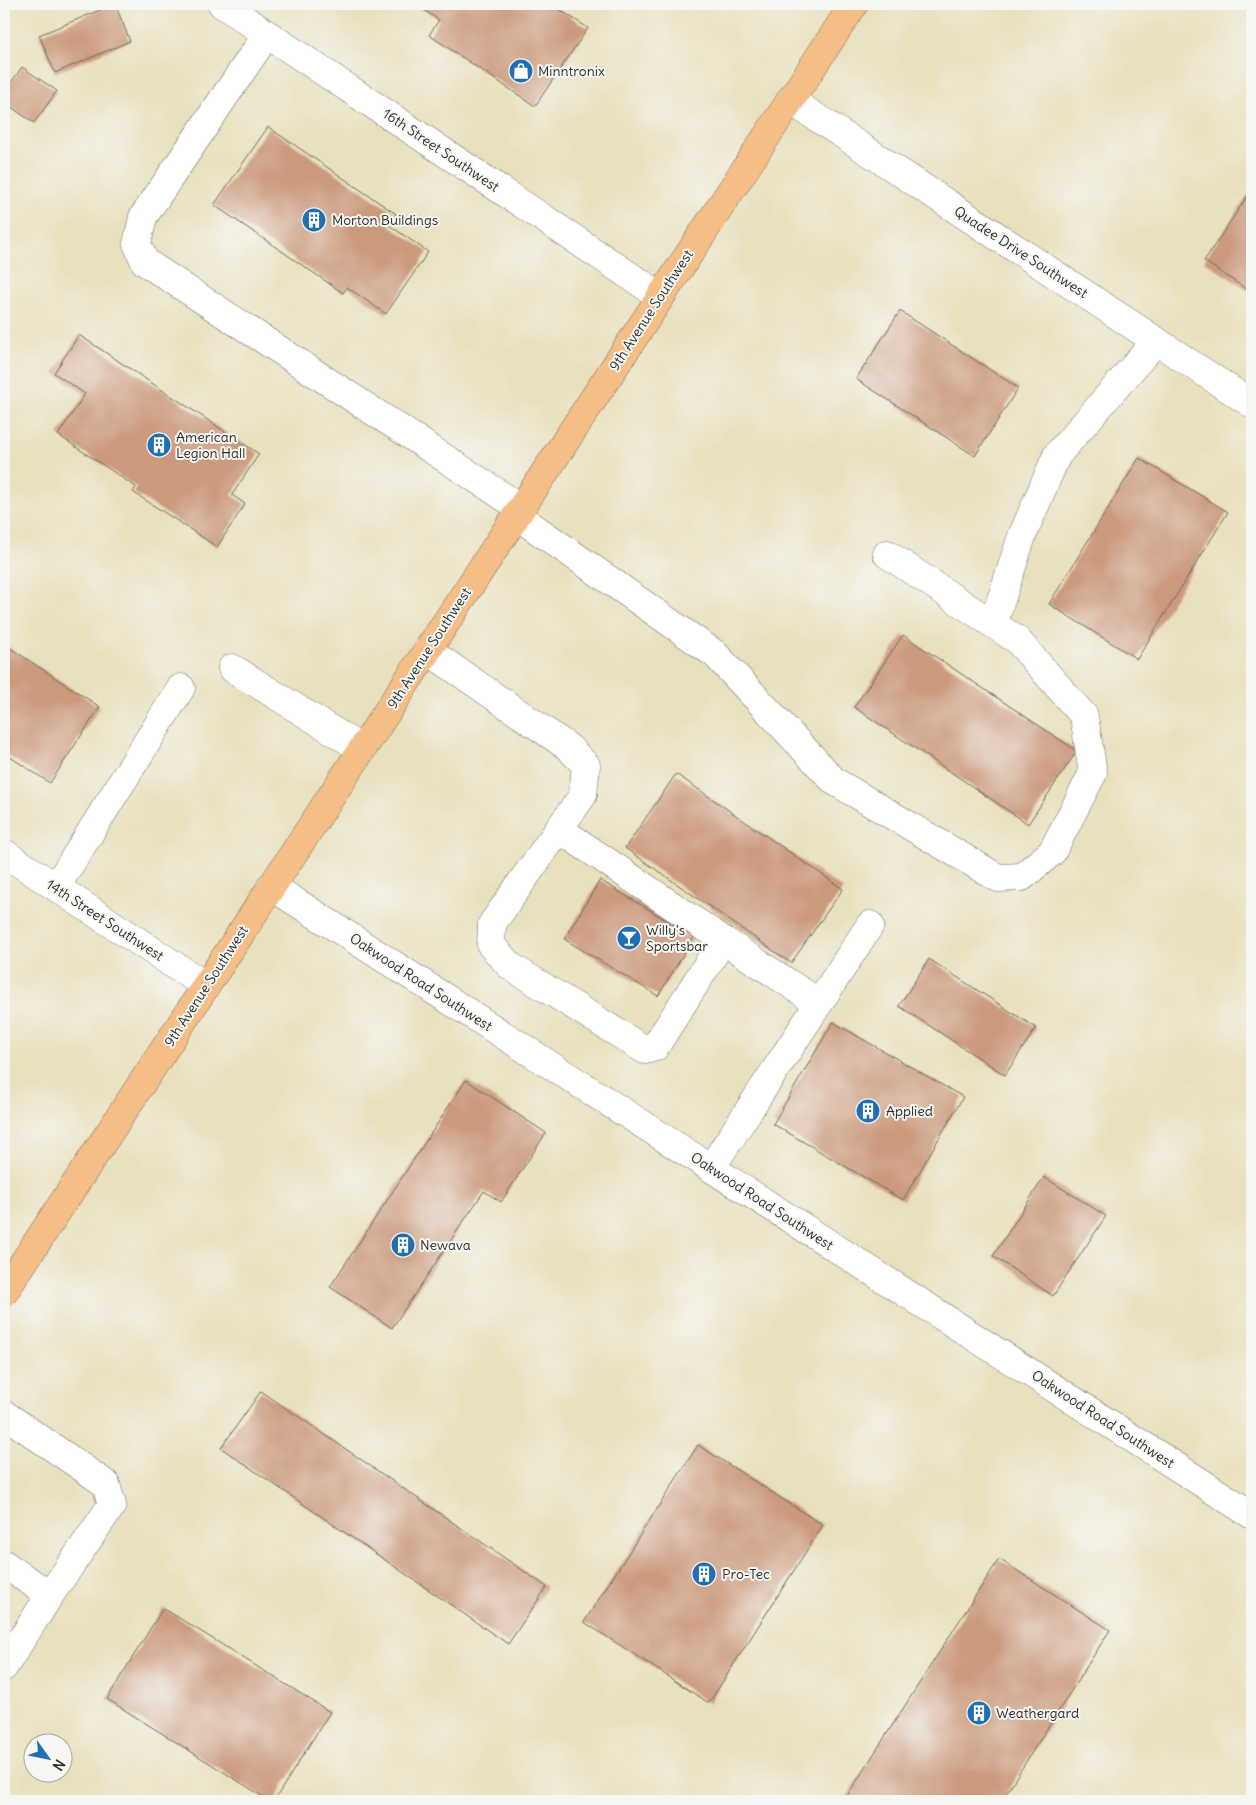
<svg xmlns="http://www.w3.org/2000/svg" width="1256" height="1805" viewBox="0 0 1256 1805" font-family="Delius,sans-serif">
	<rect width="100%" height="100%" fill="#f6f6f2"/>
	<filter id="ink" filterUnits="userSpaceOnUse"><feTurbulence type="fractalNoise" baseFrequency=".02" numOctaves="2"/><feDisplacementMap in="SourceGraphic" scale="10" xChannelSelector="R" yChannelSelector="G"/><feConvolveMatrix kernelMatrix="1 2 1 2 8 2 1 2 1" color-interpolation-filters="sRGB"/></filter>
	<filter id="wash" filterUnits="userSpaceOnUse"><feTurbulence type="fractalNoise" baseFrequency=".0096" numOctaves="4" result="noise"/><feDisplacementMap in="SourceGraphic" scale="20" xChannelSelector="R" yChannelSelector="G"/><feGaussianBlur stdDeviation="1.12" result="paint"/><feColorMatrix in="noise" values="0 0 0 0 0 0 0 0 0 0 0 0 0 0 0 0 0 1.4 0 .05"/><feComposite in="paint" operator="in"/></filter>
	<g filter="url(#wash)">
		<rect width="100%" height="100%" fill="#e9e0bd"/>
		<g id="blocks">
			<g fill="#cb997c">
				<polygon points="115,4 130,41 55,73 39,35"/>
				<polygon points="415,4 551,4 588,28 535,106 429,35 439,20"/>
				<polygon points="22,67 57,91 34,123 4,102 4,93"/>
				<polygon points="268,127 396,214 389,225 428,252 386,314 347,287 343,293 214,205"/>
				<polygon points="1252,189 1252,293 1204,261"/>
				<polygon points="900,311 1018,388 975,456 856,379"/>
				<polygon points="79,335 259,454 232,495 245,504 217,547 133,492 136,487 58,435 85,394 54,373"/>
				<polygon points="1139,458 1228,512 1137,659 1049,604"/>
				<polygon points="903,635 1077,751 1028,824 854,707"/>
				<polygon points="7,646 100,707 50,783 4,753 4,650"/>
				<polygon points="676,774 843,889 791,963 625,848"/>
				<polygon points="600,880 694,937 658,996 564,939"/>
				<polygon points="929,959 1036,1028 1005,1075 899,1006"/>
				<polygon points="833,1022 963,1097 903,1200 773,1124"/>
				<polygon points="466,1080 546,1133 501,1202 484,1191 392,1328 330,1287"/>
				<polygon points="1044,1177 1106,1216 1053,1296 993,1256"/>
				<polygon points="261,1391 547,1587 508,1644 221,1448"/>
				<polygon points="698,1445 823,1525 709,1703 584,1622"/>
				<polygon points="999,1559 1110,1630 1001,1801 855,1801 847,1796"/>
				<polygon points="163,1608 330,1712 274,1801 270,1801 107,1699"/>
			</g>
		</g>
	</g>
	<g filter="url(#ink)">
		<use href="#blocks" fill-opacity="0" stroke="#6e6a5e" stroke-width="1"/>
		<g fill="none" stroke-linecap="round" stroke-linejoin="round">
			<defs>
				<g id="minor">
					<polyline points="222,4 660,296"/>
					<polyline points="267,34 143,217 137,244 145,262 521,508"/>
					<polyline points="790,100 1252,404"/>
					<polyline points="516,515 715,654 834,781 998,878 1022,877 1052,852 1093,773 1084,716 1017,640 887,554"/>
					<polyline points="993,624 1022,536 1057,455 1156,341"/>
					<polyline points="427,650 568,747 586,765 583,795 492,924 491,945 510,966 645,1050 655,1047 723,940 819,1003 711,1168"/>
					<polyline points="232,668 362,749"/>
					<polyline points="559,829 723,940"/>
					<polyline points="4,853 206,986"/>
					<polyline points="271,886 1252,1515"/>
					<polyline points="56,887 181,688"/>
					<polyline points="819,1003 870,925"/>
					<polyline points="4,1414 106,1484 112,1505 50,1595"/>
					<polyline points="4,1564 50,1595 4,1667"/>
				</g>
				<polyline id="major" points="4,1292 854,4"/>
			</defs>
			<use href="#minor" stroke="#6e6a5e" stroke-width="29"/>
			<use href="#major" stroke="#6e6a5e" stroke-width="29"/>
			<use href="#minor" stroke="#fff" stroke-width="28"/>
			<use href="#major" stroke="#f6be87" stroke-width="28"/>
		</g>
	</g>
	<defs>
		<symbol id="shop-disc" viewBox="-11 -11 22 22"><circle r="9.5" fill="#1f6fb2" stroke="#f6f6f2"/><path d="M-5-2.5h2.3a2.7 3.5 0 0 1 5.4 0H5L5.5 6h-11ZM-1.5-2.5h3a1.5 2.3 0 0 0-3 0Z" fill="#fff"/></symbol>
		<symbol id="building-disc" viewBox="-11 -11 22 22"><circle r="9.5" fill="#1f6fb2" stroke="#f6f6f2"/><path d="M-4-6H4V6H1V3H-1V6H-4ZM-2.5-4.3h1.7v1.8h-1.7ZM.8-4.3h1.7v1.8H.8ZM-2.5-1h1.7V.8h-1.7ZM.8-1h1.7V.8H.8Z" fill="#fff"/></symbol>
		<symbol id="bar-disc" viewBox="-11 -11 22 22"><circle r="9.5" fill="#1f6fb2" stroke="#f6f6f2"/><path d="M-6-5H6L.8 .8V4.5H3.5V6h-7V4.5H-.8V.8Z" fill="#fff"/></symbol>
	</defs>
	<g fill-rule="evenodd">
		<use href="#shop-disc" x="507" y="57" width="28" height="28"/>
		<use href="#building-disc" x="300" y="206" width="28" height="28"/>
		<use href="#building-disc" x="145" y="431" width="28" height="28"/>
		<use href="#bar-disc" x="615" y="924" width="28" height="28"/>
		<use href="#building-disc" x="854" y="1097" width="28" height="28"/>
		<use href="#building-disc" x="389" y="1231" width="28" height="28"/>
		<use href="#building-disc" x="690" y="1560" width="28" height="28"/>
		<use href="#building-disc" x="965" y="1699" width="28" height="28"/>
	</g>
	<g text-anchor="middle" stroke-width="4" stroke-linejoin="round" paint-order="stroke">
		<g font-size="14" fill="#2b2b2b" stroke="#f6f6f2" text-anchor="start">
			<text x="538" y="76">Minntronix</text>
			<text x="332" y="225">Morton Buildings</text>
			<text x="176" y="442">American<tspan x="176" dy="16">Legion Hall</tspan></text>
			<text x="646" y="935">Willy's<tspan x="646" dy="16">Sportsbar</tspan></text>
			<text x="886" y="1116">Applied</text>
			<text x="420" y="1250">Newava</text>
			<text x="722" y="1579">Pro-Tec</text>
			<text x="996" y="1718">Weathergard</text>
		</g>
		<g font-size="14" fill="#2b2b2b" stroke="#f6f6f2">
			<text transform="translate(441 150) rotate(34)" y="5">16th Street Southwest</text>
			<text transform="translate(1021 252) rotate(33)" y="5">Quadee Drive Southwest</text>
			<text transform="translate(651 310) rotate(-57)" y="5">9th Avenue Southwest</text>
			<text transform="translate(429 648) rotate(-57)" y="5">9th Avenue Southwest</text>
			<text transform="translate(105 920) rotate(33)" y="5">14th Street Southwest</text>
			<text transform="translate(421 982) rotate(33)" y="5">Oakwood Road Southwest</text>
			<text transform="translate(206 986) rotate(-57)" y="5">9th Avenue Southwest</text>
			<text transform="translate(762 1201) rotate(33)" y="5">Oakwood Road Southwest</text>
			<text transform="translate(1103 1419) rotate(33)" y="5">Oakwood Road Southwest</text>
		</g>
	</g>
	<rect width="1256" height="1805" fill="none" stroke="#f6f6f2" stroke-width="20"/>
	<g transform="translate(48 1758) rotate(123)"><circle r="24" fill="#f6f6f2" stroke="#a5a5a2"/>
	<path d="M0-4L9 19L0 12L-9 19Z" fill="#1f6fb2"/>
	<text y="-8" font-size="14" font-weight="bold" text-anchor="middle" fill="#2b2b2b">N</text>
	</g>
</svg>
